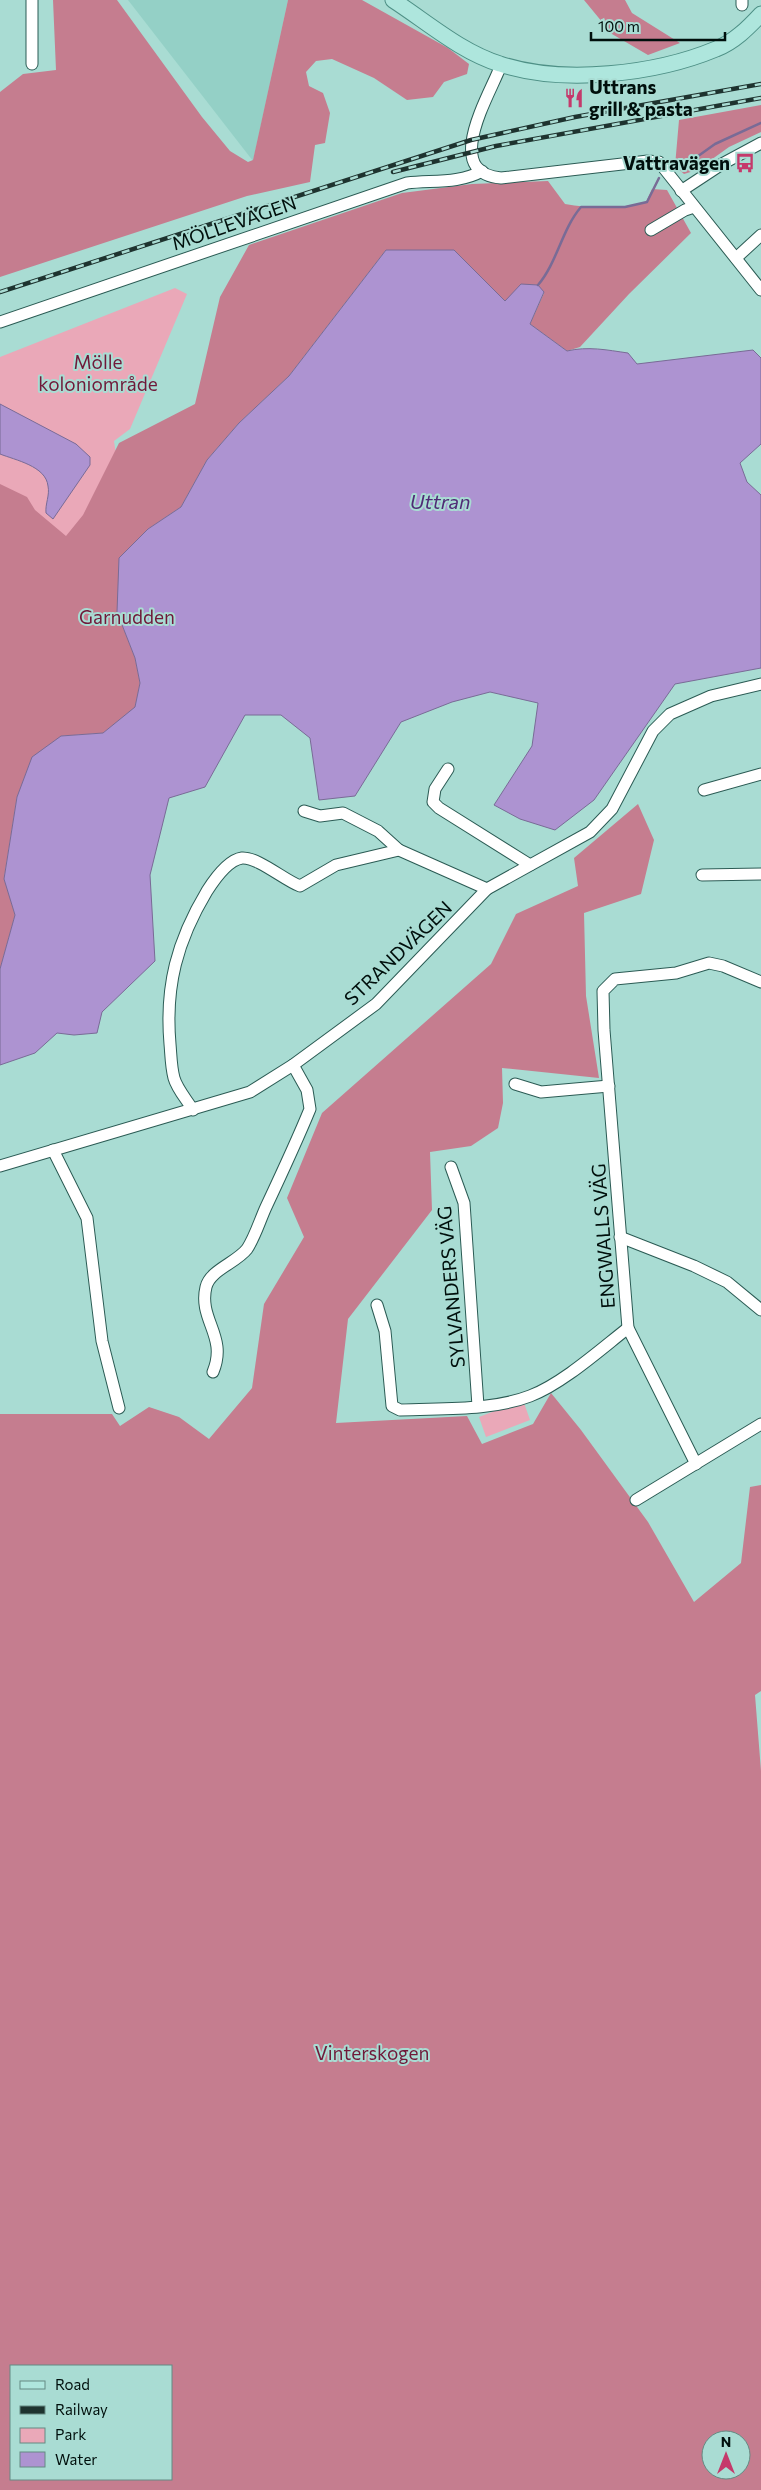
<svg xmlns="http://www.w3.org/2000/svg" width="761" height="2490" viewBox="0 0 761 2490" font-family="Commissioner,sans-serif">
	<rect width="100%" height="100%" fill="#a9dcd3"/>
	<polygon fill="#94d0c6" points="128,0 288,0 253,161"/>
	<g fill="#eaa8b8">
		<polygon points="175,288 187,294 130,429 114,441 117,461 266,656 0,1032 0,357"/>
		<polygon points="523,1400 530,1420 486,1437 479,1417"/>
	</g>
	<g fill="#c57d8f" fill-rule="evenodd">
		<polygon points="53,0 117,0 202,117 230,151 248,162 253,160 288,0 362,0 448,48 469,64 467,74 444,82 433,97 407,100 374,78 332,59 316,61 306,72 309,86 323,93 330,113 325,143 315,145 310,182 247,196 0,277 0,92 23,74 56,70"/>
		<polygon points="584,0 625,0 632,13 680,43 648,55 612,34"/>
		<polygon points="761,105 761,132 729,147 697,170 684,174 675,166 679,120"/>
		<path d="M548,181L565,204C592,209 620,209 646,202L652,189L667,190L691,233L629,294L580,347L567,351L530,324L544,293L505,301L454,250H386L289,376L239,423L207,460L181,507L148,529L117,612L135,658L140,683L135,708L103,733L61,736L17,797L4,878L15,915L0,969V484L27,497L35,510L66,536L83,515L119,443L195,404L220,297L249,245L402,193L472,184Z"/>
		<path d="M638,804L654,840L641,894L584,913L586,996L599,1078L502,1068L503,1103L498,1128L471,1146L430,1152L432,1210L348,1319L336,1423L467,1416L482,1444L533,1424L551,1393L581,1430L648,1522L694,1602L741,1563L750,1487L761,1485V1691L755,1695L761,1771V2490H0V1414H112L120,1426L149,1407L179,1417L209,1439L252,1388L264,1304L304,1237L287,1198L322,1113L491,964L516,914L578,886L574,858ZM11,2366H171V2479H11ZM711,2440H741V2470H711Z"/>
	</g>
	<g fill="#ad93d1" stroke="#796b96">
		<path d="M386,250H454L505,301L521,284L538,285L544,292L530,324L567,351C588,346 607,350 628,353L637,364L753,350L761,358V444L740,463L747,482L761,495V668L675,684L594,800L555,830L520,819L494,805L532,746L538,703L490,692L452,702L401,722L355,796L319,800L310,738L281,715H245L205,787L169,798L150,875L155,961L102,1012L97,1033L74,1035L57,1033L35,1053L0,1065V969L15,915L4,879L17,797L32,757L61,736L103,733L135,707L140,683L135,658L117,612L119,558L148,529L181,507L207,460L239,423L289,376Z"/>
		<path d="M0,404L76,444L90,457V465L53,519L46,513C45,504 50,495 48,486C46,466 15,460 0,454Z"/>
	</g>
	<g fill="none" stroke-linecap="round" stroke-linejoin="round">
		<g stroke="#796b96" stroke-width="2.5">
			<polyline points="687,164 715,144 761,123"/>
			<path d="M538,285C557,263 562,229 581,207H625L647,202L659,178"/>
		</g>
		<defs>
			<g id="minor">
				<polyline points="742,5 742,0"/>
				<polyline points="32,64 32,0"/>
				<path d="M501,65C491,93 440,173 501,178L648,161L659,162L761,290"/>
				<polyline points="681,191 722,164 761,143"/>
				<polyline points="651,230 685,210 694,207"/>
				<polyline points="736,258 761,235"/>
				<path d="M0,322L407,183C432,180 459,184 482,171"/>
				<polyline points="448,769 435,789 433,802 439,808 530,865"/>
				<polyline points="704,790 761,774"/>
				<polyline points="304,811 320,816 343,813 378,831 399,850"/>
				<polyline points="702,875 761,874"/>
				<polyline points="515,1084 541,1092 609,1086"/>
				<path d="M193,1110C187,1100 177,1089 174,1078C171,1067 171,1055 170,1044C165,986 177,941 207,891C214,880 228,860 242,858C258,857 284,880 300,886L336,865L399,850L487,889"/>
				<polyline points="53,1150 87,1218 102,1341 119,1408"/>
				<polyline points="0,1166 250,1092 293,1065 376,1004 487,889 590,832 612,809 653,731 670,714 711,696 761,684"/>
				<polyline points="451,1167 464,1203 478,1406"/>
				<polyline points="620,1237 694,1266 727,1282 761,1310"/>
				<path d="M377,1305L385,1331L392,1406L400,1410C442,1408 491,1411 530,1396C562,1384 601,1349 628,1328"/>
				<path d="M213,1372C228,1336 198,1320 206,1287C210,1270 236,1263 247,1249C255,1237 260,1220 266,1207C281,1175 296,1143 310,1109L307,1090L293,1065"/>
				<polyline points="696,1464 628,1328 604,1030 603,991 615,979 676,973 709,963 723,966 761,982"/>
				<polyline points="636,1500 761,1424"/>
			</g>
			<path id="major" d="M393,0C427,22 461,52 500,64C563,85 656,74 716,49C734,42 748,28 761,14"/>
		</defs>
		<use href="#minor" stroke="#2b5b54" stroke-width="13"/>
		<use href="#major" stroke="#4e9086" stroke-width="17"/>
		<use href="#minor" stroke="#fff" stroke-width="11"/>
		<use href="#major" stroke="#aee6dd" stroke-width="15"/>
		<defs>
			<g id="rail">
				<polyline points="393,172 496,146 761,98"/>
				<polyline points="0,292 471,140 575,117 761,84"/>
			</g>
		</defs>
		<use href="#rail" stroke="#1e332f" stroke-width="4.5"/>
		<use href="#rail" stroke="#a9dcd3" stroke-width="2.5" stroke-dasharray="8" stroke-linecap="butt"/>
	</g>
	<defs>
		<symbol id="restaurant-bare" viewBox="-9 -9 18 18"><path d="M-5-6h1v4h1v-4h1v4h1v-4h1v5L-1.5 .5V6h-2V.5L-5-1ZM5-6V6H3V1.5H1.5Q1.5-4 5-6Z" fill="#c5396b" stroke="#a9dcd3" stroke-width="2.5" paint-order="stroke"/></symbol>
		<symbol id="bus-bare" viewBox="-9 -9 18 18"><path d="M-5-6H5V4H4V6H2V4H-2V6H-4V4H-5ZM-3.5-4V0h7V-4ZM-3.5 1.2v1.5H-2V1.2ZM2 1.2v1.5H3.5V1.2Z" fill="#c5396b" stroke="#a9dcd3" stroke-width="2.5" paint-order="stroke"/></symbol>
	</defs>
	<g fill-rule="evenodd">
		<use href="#restaurant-bare" x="560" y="84" width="28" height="28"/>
		<use href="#bus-bare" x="731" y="149" width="28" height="28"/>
	</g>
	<g text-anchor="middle" stroke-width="4" stroke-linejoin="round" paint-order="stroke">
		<g font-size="19" font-weight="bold" fill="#000f0c" stroke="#a9dcd3" text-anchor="start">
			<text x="589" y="94">Uttrans<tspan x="589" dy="22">grill &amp; pasta</tspan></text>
			<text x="730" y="170" text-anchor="end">Vattravägen</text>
		</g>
		<g font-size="19" fill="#000f0c" stroke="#a9dcd3">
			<text transform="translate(234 223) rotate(-19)" y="7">MÖLLEVÄGEN</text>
			<text transform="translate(398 953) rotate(-44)" y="7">STRANDVÄGEN</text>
			<text transform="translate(603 1236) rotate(-94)" y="7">ENGWALLS VÄG</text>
			<text transform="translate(451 1287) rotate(-95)" y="7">SYLVANDERS VÄG</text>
		</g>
		<g font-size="19" fill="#701939" stroke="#a9dcd3">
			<text x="98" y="369">Mölle<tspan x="98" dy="22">koloniområde</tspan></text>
			<text x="127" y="624">Garnudden</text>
			<text x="372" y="2060">Vinterskogen</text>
		</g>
		<g font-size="20" font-style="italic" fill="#4f2b75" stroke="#a9dcd3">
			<text x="440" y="509">Uttran</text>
		</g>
	</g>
	<rect x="10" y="2365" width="162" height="115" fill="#a9dcd3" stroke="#658a83"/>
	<rect x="20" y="2381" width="25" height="8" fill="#aee6dd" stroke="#658a83"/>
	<text x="55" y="2390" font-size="15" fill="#000f0c">Road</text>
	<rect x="20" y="2406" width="25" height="8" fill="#1e332f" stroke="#658a83"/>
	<text x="55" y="2415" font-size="15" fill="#000f0c">Railway</text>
	<rect x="20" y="2428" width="25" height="15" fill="#eaa8b8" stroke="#658a83"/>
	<text x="55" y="2440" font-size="15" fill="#000f0c">Park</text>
	<rect x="20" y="2452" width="25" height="15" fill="#ad93d1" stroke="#658a83"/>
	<text x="55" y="2465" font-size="15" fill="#000f0c">Water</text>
	<g transform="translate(726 2455)"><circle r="24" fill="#a9dcd3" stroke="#658a83"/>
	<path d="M0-4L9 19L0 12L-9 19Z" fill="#c5396b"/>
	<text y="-8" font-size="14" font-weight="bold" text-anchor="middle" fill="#000f0c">N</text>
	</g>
	<path d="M591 32v8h134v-8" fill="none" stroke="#000f0c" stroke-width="2.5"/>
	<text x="598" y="32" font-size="15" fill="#000f0c" stroke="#a9dcd3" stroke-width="4" paint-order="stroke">100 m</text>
</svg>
